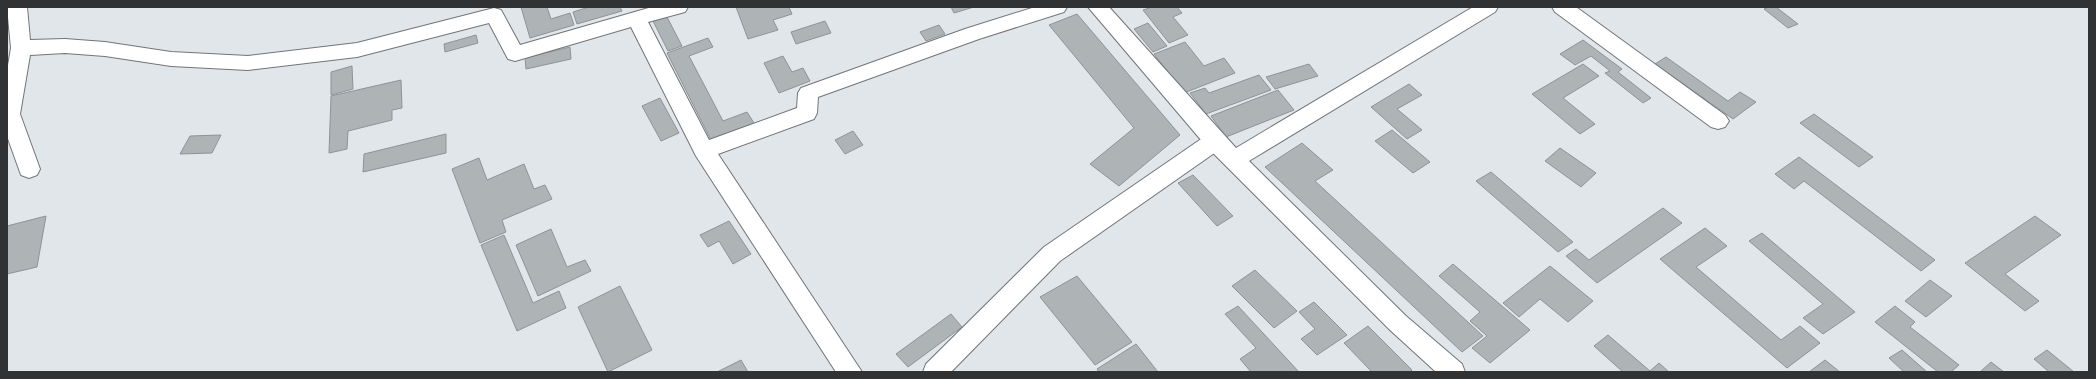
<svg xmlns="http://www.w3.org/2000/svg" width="2096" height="379" viewBox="0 0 2096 379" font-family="'Open Sans',sans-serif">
	<rect width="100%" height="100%" fill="#e1e6ea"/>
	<g fill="#aeb3b6" stroke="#8f9397">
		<polygon points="521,7 547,7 551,19 570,13 574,25 530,38"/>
		<polygon points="589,7 620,7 622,11 577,24 573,12"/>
		<polygon points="736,7 789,7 792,14 773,20 778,30 748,39"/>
		<polygon points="951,7 974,7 954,13"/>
		<polygon points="1152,7 1177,7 1182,13 1173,17 1188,35 1169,43 1143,10"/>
		<polygon points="1769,7 1776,7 1798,24 1788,28 1764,9"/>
		<polygon points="1077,14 1180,135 1119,186 1090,164 1134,128 1049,25"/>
		<polygon points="667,17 682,46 668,51 653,21"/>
		<polygon points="825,21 831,33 796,44 791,32"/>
		<polygon points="1148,23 1167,46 1153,52 1134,29"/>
		<polygon points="939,25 945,34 926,41 920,32"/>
		<polygon points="476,35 478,43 445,52 444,44"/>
		<polygon points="708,38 713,47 689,56 723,121 747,112 754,123 711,140 667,53"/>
		<polygon points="1583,40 1622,69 1618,72 1651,98 1643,103 1605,73 1610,71 1591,56 1575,65 1560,54"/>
		<polygon points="1185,42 1204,66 1224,58 1235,73 1184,93 1154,54"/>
		<polygon points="570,47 571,59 526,69 525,58"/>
		<polygon points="783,56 792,72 803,68 810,81 779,93 764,63"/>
		<polygon points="1666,57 1728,101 1740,92 1756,102 1733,119 1655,64"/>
		<polygon points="1309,64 1318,76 1275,89 1266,77"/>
		<polygon points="1583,64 1599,76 1563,98 1595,124 1580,134 1532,94"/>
		<polygon points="352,66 353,89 331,95 331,72"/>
		<polygon points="1259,75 1271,90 1206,114 1190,93 1205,88 1209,93"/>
		<polygon points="401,80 402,108 392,110 392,120 348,131 347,149 329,153 331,96"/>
		<polygon points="1409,84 1422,95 1397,109 1422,130 1407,139 1371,107"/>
		<polygon points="1278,90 1294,110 1226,137 1211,116"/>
		<polygon points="660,98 679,133 661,141 642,106"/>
		<polygon points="1814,114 1873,157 1859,167 1800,123"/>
		<polygon points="1392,130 1430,162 1413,173 1375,141"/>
		<polygon points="853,131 863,145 845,154 835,140"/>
		<polygon points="446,134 446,153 363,172 364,154"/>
		<polygon points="221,135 212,153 180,154 190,136"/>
		<polygon points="1302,143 1333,170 1315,181 1483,336 1462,352 1265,167"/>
		<polygon points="1560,148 1596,173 1581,187 1545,161"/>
		<polygon points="1799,157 1935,260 1921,271 1804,181 1794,189 1775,174"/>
		<polygon points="479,158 487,180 524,164 534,189 545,185 552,199 502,220 506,232 480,243 452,169"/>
		<polygon points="1491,172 1573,242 1558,252 1476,181"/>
		<polygon points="1193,175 1233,216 1217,226 1178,183"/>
		<polygon points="1663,208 1682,223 1597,283 1566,256 1576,249 1589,260"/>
		<polygon points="46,216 37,267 7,274 7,226"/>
		<polygon points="2035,216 2061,235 2005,274 2039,301 2025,311 1965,263"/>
		<polygon points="729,221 751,254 733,264 719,241 708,247 700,235"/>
		<polygon points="1705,228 1727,246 1696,267 1781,340 1800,326 1820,343 1787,368 1660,259"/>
		<polygon points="551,229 567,267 585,260 591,271 538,296 516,245"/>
		<polygon points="1762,233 1855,312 1823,334 1803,318 1823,304 1749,241"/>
		<polygon points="504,235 533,303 559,291 566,308 517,331 481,245"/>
		<polygon points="1453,264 1530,330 1490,363 1472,348 1487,336 1470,321 1480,312 1439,276"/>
		<polygon points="1550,266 1593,301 1568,322 1540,299 1519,317 1503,303"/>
		<polygon points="1255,270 1297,311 1274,328 1232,286"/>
		<polygon points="1077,276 1132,342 1095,365 1040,297"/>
		<polygon points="1930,280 1952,296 1926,317 1905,301"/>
		<polygon points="620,286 652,350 608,372 578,307"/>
		<polygon points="1314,302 1347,335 1317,355 1301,339 1315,329 1299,312"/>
		<polygon points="1238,306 1299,372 1251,372 1240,359 1256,348 1225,314"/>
		<polygon points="1895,306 1915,322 1910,327 1959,365 1951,372 1938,372 1875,322"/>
		<polygon points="951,314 962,327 908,367 896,354"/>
		<polygon points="1368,326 1412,370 1410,372 1372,372 1344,343"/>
		<polygon points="1608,335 1650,371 1659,363 1669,372 1623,372 1594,346"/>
		<polygon points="1136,344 1158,372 1099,372 1097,369"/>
		<polygon points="1902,350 1927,372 1904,372 1889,358"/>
		<polygon points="2047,350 2074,372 2049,372 2034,359"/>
		<polygon points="741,360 748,372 717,372"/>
		<polygon points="1825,360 1840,372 1809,372"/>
		<polygon points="1991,362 2004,372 1980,372"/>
	</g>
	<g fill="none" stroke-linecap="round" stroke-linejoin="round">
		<defs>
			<g id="minor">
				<polygon points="7,7 27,7 30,40 65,39 105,42 171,52 248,56 357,43 494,8 501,10 520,45 652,7 688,7 685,12 648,22 709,140 797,108 798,93 801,88 965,29 1035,7 1067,7 1064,12 979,39 818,97 817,113 814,119 718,154 862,372 836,372 696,156 631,27 515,61 508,59 489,23 357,57 248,70 171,66 105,56 65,53 30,55 20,114 40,169 37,175 29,178 21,175 7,136 7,71 11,48"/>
				<polygon points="1552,7 1576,7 1725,115 1729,121 1725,127 1718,129 1711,127 1555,12"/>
				<polygon points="1215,133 1223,135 1226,141 1223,147 1060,261 951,372 923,372 926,364 1044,247 1207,135"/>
			</g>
			<polygon id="tertiary" points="1088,7 1109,7 1236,148 1473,7 1498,7 1495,12 1249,161 1406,316 1462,364 1465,372 1436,372 1390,330 1207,147"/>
		</defs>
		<use href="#minor" stroke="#717579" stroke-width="2"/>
		<use href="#tertiary" stroke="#717579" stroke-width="2"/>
		<use href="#minor" fill="#fff" fill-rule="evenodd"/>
		<use href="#tertiary" fill="#fff" fill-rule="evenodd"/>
	</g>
	<rect width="2096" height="379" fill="none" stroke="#303233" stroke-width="16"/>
</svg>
